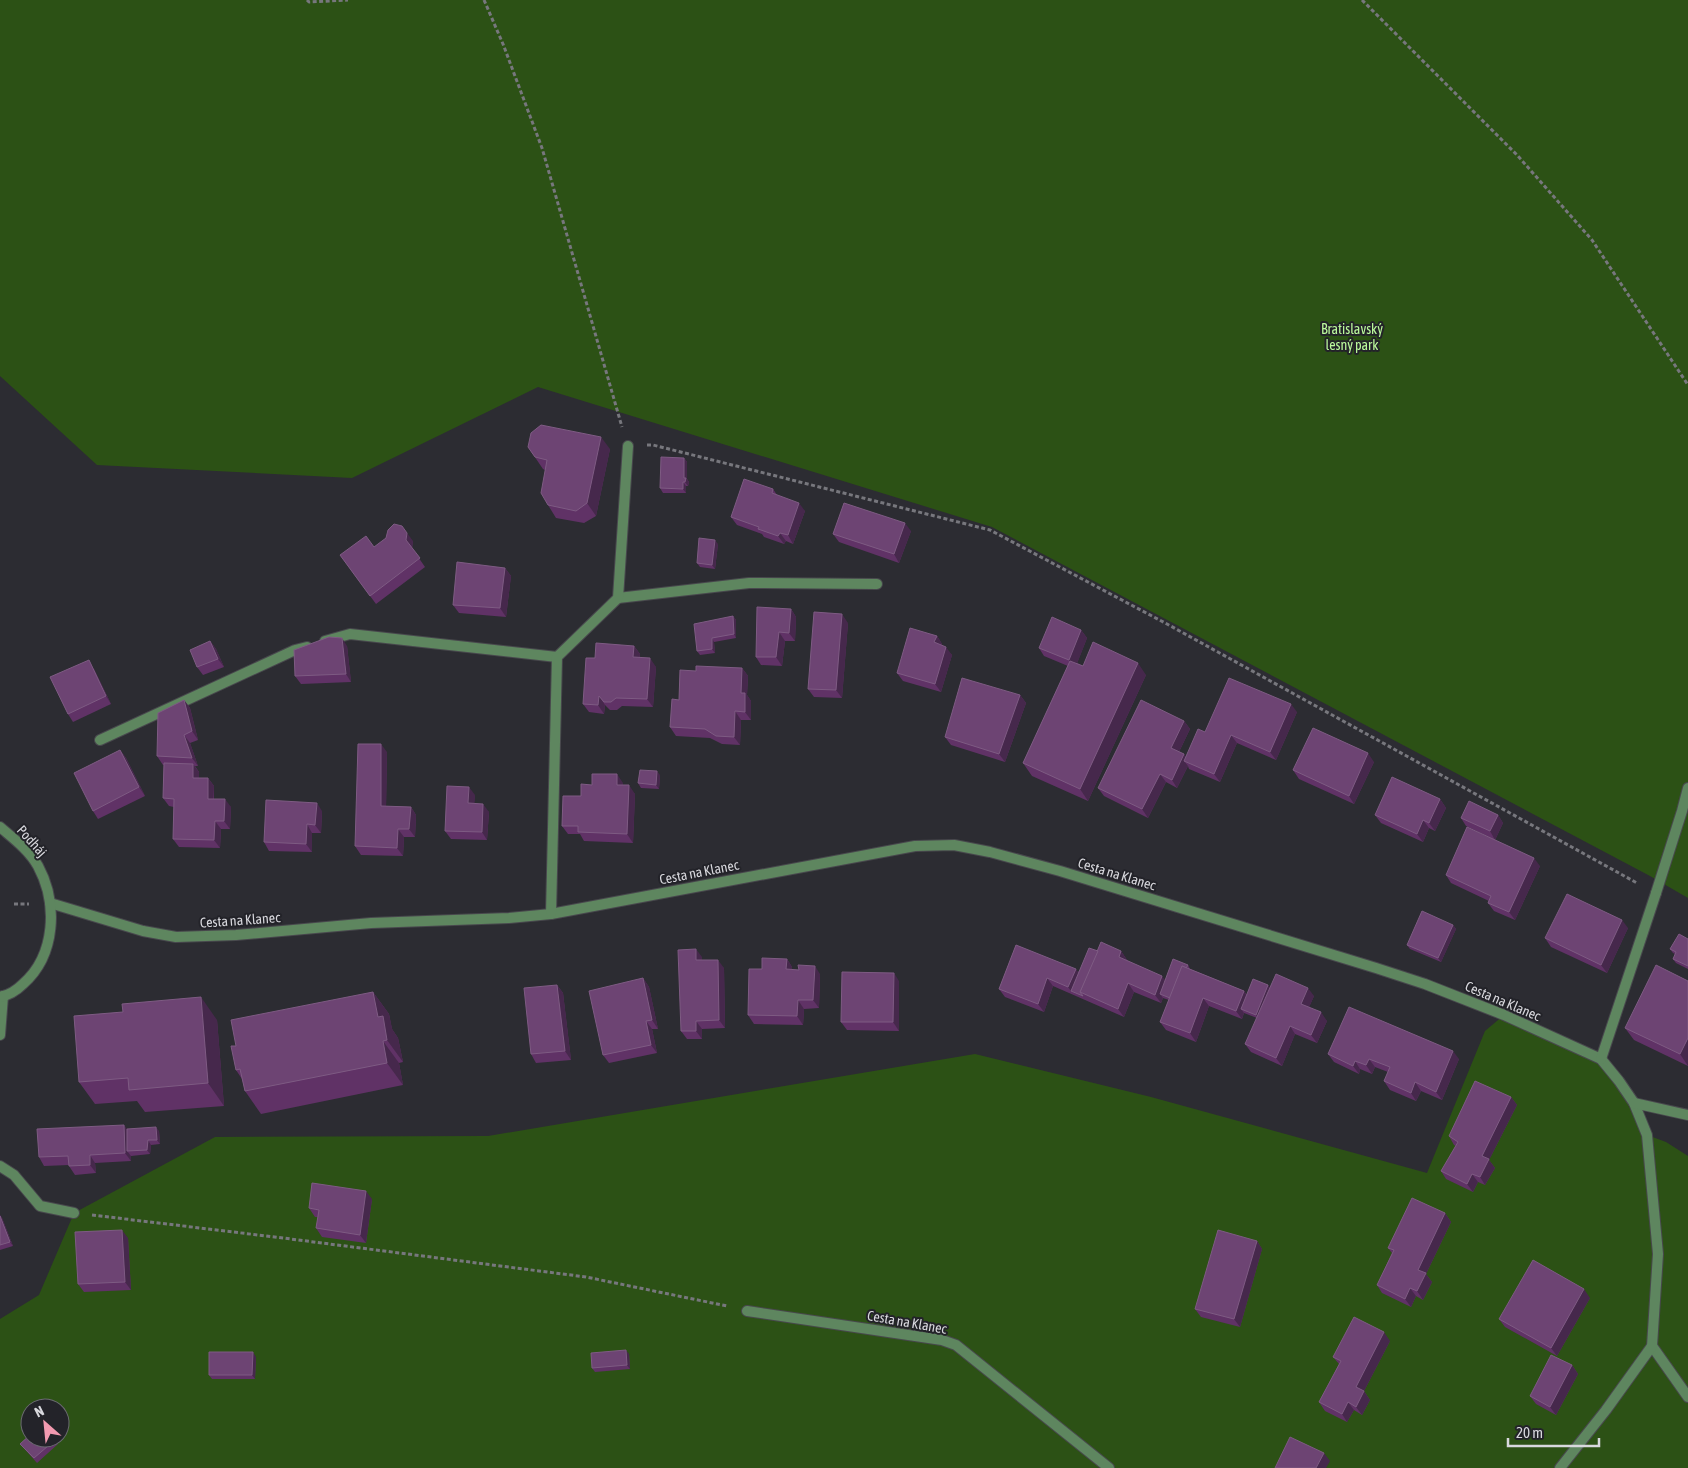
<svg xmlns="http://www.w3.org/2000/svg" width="1688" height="1468" viewBox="0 0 1688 1468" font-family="'Asap Condensed',sans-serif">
	<rect width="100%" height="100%" fill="#2c2c32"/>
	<g fill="#2c5115" fill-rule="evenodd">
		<polygon points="0,0 1688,0 1688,898 1650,876 992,527 538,387 352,478 97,465 0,376"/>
		<path d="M1504,1015L1601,1059L1619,1081L1647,1135L1666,1142L1688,1156V1468H0V1319L39,1295L74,1213L215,1137L488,1136L975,1054L1151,1097L1427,1173L1485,1031ZM30,1408H60V1438H30Z"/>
	</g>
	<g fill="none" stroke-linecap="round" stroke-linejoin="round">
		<defs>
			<g id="service">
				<polyline points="1656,893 1682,811 1688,788"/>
				<polyline points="0,1166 14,1175 40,1206 74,1213"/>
				<polyline points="1652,1346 1688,1397"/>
			</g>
			<g id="minor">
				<polyline points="618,598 749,583 877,584"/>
				<polyline points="325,641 350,634 557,657"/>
				<polyline points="100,740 295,650 307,647"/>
				<polyline points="50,903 143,931 176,937 236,935 371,923 509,918 551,914 915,846 954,845 990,852 1060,871 1376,968 1425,984 1504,1015 1601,1059 1619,1081 1634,1103 1647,1135 1658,1254 1652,1346 1606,1410 1560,1468"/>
				<polyline points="551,914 557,657 618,598 628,446"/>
				<polyline points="0,1035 3,996"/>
				<polyline points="1601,1059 1656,893"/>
				<polyline points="1634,1103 1688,1115"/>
				<polyline points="747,1311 942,1340 956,1345 1109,1468"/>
			</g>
			<path id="tertiary" d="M0,827C14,839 29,850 38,866C58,903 56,955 23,984C17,990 9,995 0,997"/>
		</defs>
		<use href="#service" stroke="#48484d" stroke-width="12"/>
		<use href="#minor" stroke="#48484d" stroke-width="12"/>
		<use href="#tertiary" stroke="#48484d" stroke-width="12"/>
		<g stroke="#77777d" stroke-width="3" stroke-dasharray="4 2.5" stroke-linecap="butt">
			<polyline points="307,0 309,2 348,0"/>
			<polyline points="484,0 503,44 542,148 622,427"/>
			<polyline points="1362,0 1517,155 1592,240 1688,385"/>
			<polyline points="647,445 653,445 990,530 1167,624 1637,883"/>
			<polyline points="14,904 29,904"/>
			<polyline points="92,1215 283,1238 586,1277 727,1306"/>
		</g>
		<use href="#service" stroke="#5e865f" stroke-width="10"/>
		<use href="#minor" stroke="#5e865f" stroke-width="10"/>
		<use href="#tertiary" stroke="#5e865f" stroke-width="10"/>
	</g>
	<g fill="#603266">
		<polygon points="528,447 610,449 596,516 584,523 556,518 548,505 545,470 543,469"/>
		<polygon points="684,458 687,462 687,479 689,482 688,486 686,486 686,493 663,493 660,488"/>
		<polygon points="773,489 777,495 805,511 793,544 786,541 784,544 764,537 762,534 737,525 731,517"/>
		<polygon points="911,531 899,563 839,542 833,534"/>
		<polygon points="413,541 412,548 425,567 376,604 340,555 374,547"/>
		<polygon points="718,544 715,569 700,567 697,563"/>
		<polygon points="505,568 511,576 506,617 459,613 453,605"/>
		<polygon points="791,609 796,617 795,641 785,641 782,666 761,665 756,657"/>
		<polygon points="733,616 736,620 736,638 714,642 715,653 700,655 697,651"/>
		<polygon points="848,623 842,698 814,697 808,689"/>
		<polygon points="1081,630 1087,638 1077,663 1083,666 1146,675 1088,801 1032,776 1023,763 1068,666 1044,656 1039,648"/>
		<polygon points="937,636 942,644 942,645 952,655 941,692 903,681 897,673"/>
		<polygon points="210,641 216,649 224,667 203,675 197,667"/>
		<polygon points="347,646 351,682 301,684 295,676"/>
		<polygon points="634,646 640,654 640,658 656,667 653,707 622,706 617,710 610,710 605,705 604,714 589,712 583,704 595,658"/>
		<polygon points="742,668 748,676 747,695 751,701 751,720 741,720 740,745 722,744 710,738 676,736 670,727 679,700 696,671"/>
		<polygon points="94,669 111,704 73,722 68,714"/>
		<polygon points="1020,695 1026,703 1005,762 951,745 945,737"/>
		<polygon points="184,700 190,708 198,740 190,743 198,766 195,766 199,772 199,778 208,778 214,786 214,799 231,807 230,829 221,829 220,848 179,847 173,839 174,807 169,806 163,798 164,765 163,765 157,756"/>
		<polygon points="1297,712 1276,760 1237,743 1220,782 1189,769 1188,766 1177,788 1166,782 1148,818 1104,796 1098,788 1184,721 1190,729 1179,752 1184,754 1186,757 1205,732"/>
		<polygon points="120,750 126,758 145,796 98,819 93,811"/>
		<polygon points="387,752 386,806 411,807 416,815 415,837 404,837 403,856 361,855 355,846"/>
		<polygon points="1374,762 1354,804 1299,779 1293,770"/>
		<polygon points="660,775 659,789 641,788 638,783"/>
		<polygon points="623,783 623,785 635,794 633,843 584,841 580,834 568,834 562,826 592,785"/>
		<polygon points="475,795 474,803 489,812 487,840 451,839 445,831"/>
		<polygon points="1440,799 1446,808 1435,831 1429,828 1423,842 1381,823 1375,815"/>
		<polygon points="322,811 321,833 312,833 312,852 269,851 264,842"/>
		<polygon points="1498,815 1503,823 1495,840 1466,826 1461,818"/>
		<polygon points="1540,866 1515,920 1494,911 1488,903 1489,901 1451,883 1446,875"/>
		<polygon points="1453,925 1456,929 1441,962 1410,949 1407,945"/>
		<polygon points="1628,928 1607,973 1551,947 1545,938"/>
		<polygon points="1688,939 1688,969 1676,963 1673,959 1675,954 1673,953 1670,949"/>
		<polygon points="1016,945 1078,972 1098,951 1121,951 1127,960 1126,960 1165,980 1188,965 1190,969 1244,991 1247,995 1268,985 1270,988 1314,996 1309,1007 1327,1021 1317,1043 1295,1034 1282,1066 1251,1052 1245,1044 1257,1018 1244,1013 1242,1019 1209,1006 1196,1042 1166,1030 1160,1022 1169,1000 1163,998 1161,1003 1134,992 1124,1017 1053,986 1044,1012 1005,997 999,989"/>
		<polygon points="702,957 702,960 724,968 725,1028 702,1029 702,1039 687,1039 681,1031"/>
		<polygon points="787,959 792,967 792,970 820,974 819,1008 804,1009 803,1025 754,1024 748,1015 762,969"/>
		<polygon points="643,978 649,987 658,1029 652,1029 657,1053 609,1063 603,1055"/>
		<polygon points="899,981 899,1031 847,1030 841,1022"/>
		<polygon points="1688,981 1688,1066 1634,1040 1625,1028"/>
		<polygon points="557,985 563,993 571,1060 536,1063 531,1054"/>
		<polygon points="373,992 389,1014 392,1029 398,1038 403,1062 399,1063 403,1085 261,1114 245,1091 242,1079 236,1070 236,1046"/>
		<polygon points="217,1020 224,1106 145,1112 137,1101 95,1104 79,1082"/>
		<polygon points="1328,1054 1459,1059 1442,1100 1421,1091 1416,1101 1390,1090 1384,1081 1388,1072 1375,1067 1372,1074 1360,1069 1359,1074 1334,1062"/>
		<polygon points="1511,1097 1517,1105 1489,1160 1495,1168 1485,1185 1478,1182 1473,1192 1446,1179 1441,1171 1456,1146 1454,1145 1449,1136"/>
		<polygon points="127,1129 159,1131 160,1144 151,1145 150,1154 131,1156 131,1161 95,1163 96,1173 75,1175 69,1166 69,1165 44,1166 39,1157"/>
		<polygon points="372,1199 366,1243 322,1237 316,1228 318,1217 315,1217 309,1208"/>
		<polygon points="1445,1213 1451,1222 1426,1274 1432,1282 1423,1300 1416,1296 1411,1307 1382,1293 1377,1285 1392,1253 1388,1248"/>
		<polygon points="0,1215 2,1218 13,1246 0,1250"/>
		<polygon points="128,1238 131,1290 84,1292 78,1284"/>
		<polygon points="1257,1241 1262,1249 1240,1327 1201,1317 1195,1309"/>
		<polygon points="1590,1298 1557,1356 1505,1327 1499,1319"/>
		<polygon points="1390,1341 1364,1391 1370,1400 1362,1415 1354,1410 1347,1422 1325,1411 1319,1402 1339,1364 1333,1357"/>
		<polygon points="629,1354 630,1369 595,1372 592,1368"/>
		<polygon points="256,1357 255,1379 212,1379 209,1375"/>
		<polygon points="1572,1365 1578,1374 1556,1415 1536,1404 1530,1396"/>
		<polygon points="22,1426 53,1438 58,1444 37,1463 20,1444 30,1435"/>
	</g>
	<g fill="#46284c">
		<polygon points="601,437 610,449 596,516 587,503"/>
		<polygon points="684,458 687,462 687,479 689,482 688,486 685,482 684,478"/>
		<polygon points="683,482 686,486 686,493 683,489"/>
		<polygon points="799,503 805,511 793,544 788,535"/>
		<polygon points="905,523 911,531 899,563 894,554"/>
		<polygon points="407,533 413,541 412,549 406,540"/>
		<polygon points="780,533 786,541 784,544 778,536"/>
		<polygon points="715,540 718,544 715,569 712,565"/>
		<polygon points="505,568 511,576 506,617 500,608"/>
		<polygon points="791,609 796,617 795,641 789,633"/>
		<polygon points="842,614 848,623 842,698 836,690"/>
		<polygon points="733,616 736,620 736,638 734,634"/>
		<polygon points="1081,630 1087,638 1075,669 1069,660"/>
		<polygon points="779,632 785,641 782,666 776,657"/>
		<polygon points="937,636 942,644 940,651 934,642"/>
		<polygon points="342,638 347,646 351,682 346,674"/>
		<polygon points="712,638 714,642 715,653 712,649"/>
		<polygon points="210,641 216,649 224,667 218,659"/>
		<polygon points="634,646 640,654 639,666 633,657"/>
		<polygon points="946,647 952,655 941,692 935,684"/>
		<polygon points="650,658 656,667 653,707 647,699"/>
		<polygon points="89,660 94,669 111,704 106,696"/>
		<polygon points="1138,663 1146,675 1088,801 1080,789"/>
		<polygon points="742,668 748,676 747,695 751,701 751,720 745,712 741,693"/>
		<polygon points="1020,695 1026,703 1005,762 999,754"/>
		<polygon points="599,696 605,705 604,714 598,705"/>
		<polygon points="184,700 190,708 198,740 192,731"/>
		<polygon points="1291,704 1297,712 1276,760 1270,752"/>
		<polygon points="735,711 741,720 740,745 734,737"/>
		<polygon points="1184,721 1190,729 1177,756 1171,748"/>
		<polygon points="184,735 190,743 198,766 192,758"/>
		<polygon points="1231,735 1237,743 1220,782 1214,774"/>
		<polygon points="381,744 387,752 386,814 381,806"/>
		<polygon points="120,750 126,758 145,796 139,787"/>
		<polygon points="1368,753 1374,762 1354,804 1349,796"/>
		<polygon points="1184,754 1189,762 1184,761 1188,766 1177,788 1172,780"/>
		<polygon points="193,764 199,772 199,786 193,778"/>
		<polygon points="657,771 660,775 659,789 656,785"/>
		<polygon points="617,774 623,783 623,793 617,785"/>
		<polygon points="1160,774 1166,782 1148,818 1142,809"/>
		<polygon points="208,778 214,786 213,807 208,799"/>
		<polygon points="629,785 635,794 633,843 627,834"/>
		<polygon points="469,787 475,795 474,811 468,803"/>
		<polygon points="225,799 231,807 230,829 224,821"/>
		<polygon points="1440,799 1446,808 1435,831 1429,823"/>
		<polygon points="317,803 322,811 321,833 315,825"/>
		<polygon points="483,804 489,812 487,840 482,832"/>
		<polygon points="411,807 416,815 415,837 409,829"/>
		<polygon points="1498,815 1503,823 1495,840 1490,831"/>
		<polygon points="1423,820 1429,828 1423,842 1417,834"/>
		<polygon points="215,821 221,829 220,848 214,840"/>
		<polygon points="307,824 312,833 312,852 306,844"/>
		<polygon points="398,829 404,837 403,856 397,848"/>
		<polygon points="1534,858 1540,866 1515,920 1509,912"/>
		<polygon points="1622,920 1628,928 1607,973 1601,965"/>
		<polygon points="1453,925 1456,929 1441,962 1438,958"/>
		<polygon points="696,949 702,957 702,969 696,960"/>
		<polygon points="1121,951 1127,960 1124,965 1119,957"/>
		<polygon points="787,959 792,967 792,977 786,969"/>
		<polygon points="718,960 724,968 725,1028 719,1020"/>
		<polygon points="815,966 820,974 819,1008 813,1000"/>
		<polygon points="1076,969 1082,977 1071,991 1068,987"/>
		<polygon points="894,973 899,981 899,1031 893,1022"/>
		<polygon points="1162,976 1168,984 1160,994 1163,998 1161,1003 1155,995"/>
		<polygon points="643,978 649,987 658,1029 652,1020"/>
		<polygon points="1047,978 1053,986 1044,1012 1038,1004"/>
		<polygon points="1128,983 1134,992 1124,1017 1118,1009"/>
		<polygon points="557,985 563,993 571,1060 565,1051"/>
		<polygon points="1268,985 1271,989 1259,1019 1256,1015"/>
		<polygon points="1308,988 1314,996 1307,1012 1301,1004"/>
		<polygon points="1244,991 1249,999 1241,1009 1244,1013 1242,1019 1236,1011"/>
		<polygon points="373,992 389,1014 392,1029 398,1038 403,1062 387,1040 378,1017"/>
		<polygon points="201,997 217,1020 224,1106 208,1083"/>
		<polygon points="1203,998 1209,1006 1196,1042 1190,1033"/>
		<polygon points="798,1000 804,1009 803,1025 797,1016"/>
		<polygon points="1321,1012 1327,1021 1317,1043 1311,1035"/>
		<polygon points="646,1021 652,1029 657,1053 651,1045"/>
		<polygon points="696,1021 702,1029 702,1039 696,1031"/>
		<polygon points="1290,1026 1295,1034 1282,1066 1276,1058"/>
		<polygon points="1688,1038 1688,1066 1680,1054"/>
		<polygon points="383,1041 399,1063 403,1085 387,1063"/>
		<polygon points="1453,1051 1459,1059 1442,1100 1436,1092"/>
		<polygon points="1369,1059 1375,1067 1372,1074 1366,1065"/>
		<polygon points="1355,1061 1360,1069 1359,1074 1353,1066"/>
		<polygon points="1415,1082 1421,1091 1416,1101 1411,1093"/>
		<polygon points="1511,1097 1517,1105 1489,1160 1495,1168 1485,1185 1480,1177 1482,1156"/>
		<polygon points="124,1125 130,1133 127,1151 131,1156 131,1161 125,1153"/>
		<polygon points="156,1127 159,1131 160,1144 157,1140"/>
		<polygon points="148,1140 151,1145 150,1154 147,1150"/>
		<polygon points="90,1155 95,1163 96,1173 90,1165"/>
		<polygon points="1472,1174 1478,1182 1473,1192 1467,1184"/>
		<polygon points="366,1191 372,1199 366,1243 360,1235"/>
		<polygon points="1445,1213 1451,1222 1426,1274 1432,1282 1423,1300 1417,1291 1418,1270"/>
		<polygon points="0,1215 2,1218 13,1246 10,1242"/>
		<polygon points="122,1230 128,1238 131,1290 125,1282"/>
		<polygon points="1257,1241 1262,1249 1240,1327 1234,1319"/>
		<polygon points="1410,1288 1416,1296 1411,1307 1405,1299"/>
		<polygon points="1584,1289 1590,1298 1557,1356 1551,1348"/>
		<polygon points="1384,1332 1390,1341 1362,1395 1356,1387"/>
		<polygon points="626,1350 629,1354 630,1369 627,1365"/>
		<polygon points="253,1352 256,1357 255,1379 252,1375"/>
		<polygon points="1572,1365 1578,1374 1556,1415 1550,1407"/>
		<polygon points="1364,1391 1370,1400 1362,1415 1356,1407"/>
		<polygon points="1348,1402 1354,1410 1347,1422 1342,1414"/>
		<polygon points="1324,1453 1330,1461 1326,1468 1316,1468"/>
	</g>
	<g fill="#6d4473" stroke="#7e5b83">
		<polygon points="541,425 601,437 587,503 576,511 548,505 541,493 547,460 535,457 528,447 531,433"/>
		<polygon points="661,457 684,458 684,478 686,478 685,482 683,482 683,489 660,488"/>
		<polygon points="744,479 773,489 772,493 799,503 788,535 780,533 778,536 758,529 759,527 731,517"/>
		<polygon points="844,503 905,523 894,554 833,534"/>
		<polygon points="394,524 402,526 407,533 406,540 420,558 370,596 340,555 366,536 374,547 386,538 388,530"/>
		<polygon points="699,538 715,540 712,565 697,563"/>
		<polygon points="457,562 505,568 500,608 453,605"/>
		<polygon points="757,607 791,609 789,633 779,632 776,657 756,657"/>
		<polygon points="814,612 842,614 836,690 808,689"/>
		<polygon points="733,616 734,634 712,638 712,649 697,651 694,624"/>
		<polygon points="1052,617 1081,630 1069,660 1039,648"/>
		<polygon points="910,628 937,636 934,642 946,647 935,684 897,673"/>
		<polygon points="329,637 342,638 346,674 295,676 294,650"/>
		<polygon points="210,641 218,659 197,667 190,650"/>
		<polygon points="1093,642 1138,663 1080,789 1023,763 1070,661 1083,666"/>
		<polygon points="596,643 634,646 633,657 650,658 647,699 616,698 611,702 604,702 599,696 598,705 583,704 586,658 595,658"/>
		<polygon points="89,660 106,696 68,714 50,677"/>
		<polygon points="696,666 742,668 741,693 745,693 745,712 735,711 734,737 716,736 705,729 670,727 672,699 679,700 680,670 696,671"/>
		<polygon points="962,678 1020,695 999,754 945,737"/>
		<polygon points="1229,678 1291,704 1270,752 1231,735 1214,774 1184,761 1198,729 1205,732"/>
		<polygon points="184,700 192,731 184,735 192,758 157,756 158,713"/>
		<polygon points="1141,700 1184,721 1171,748 1184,754 1172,780 1160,774 1142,809 1098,788"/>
		<polygon points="1313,728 1368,753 1349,796 1293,770"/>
		<polygon points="358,744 381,744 381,806 411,807 409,829 398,829 397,848 355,846"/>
		<polygon points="120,750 139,787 93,811 74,773"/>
		<polygon points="164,763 193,764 193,778 208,778 208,799 225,799 224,821 215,821 214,840 173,839 174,799 163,798"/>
		<polygon points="640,770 657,771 656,785 638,783"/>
		<polygon points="592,774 617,774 617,785 629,785 627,834 578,832 578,826 562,826 563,796 581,796 581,784 592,785"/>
		<polygon points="1392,777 1440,799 1429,823 1423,820 1417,834 1375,815"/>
		<polygon points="447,786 469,787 468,803 483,804 482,832 445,831"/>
		<polygon points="266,800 317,803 315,825 307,824 306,844 264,842"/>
		<polygon points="1469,801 1498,815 1490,831 1461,818"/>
		<polygon points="1467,827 1534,858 1509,912 1488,903 1491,896 1446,875"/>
		<polygon points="1567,894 1622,920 1601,965 1545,938"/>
		<polygon points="1422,911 1453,925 1438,958 1407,945"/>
		<polygon points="1679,934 1688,939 1688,966 1673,959 1676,952 1670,949"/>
		<polygon points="1101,942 1121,951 1119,957 1162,976 1155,995 1128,983 1118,1009 1080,992"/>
		<polygon points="1016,945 1076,969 1068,987 1047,978 1038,1004 999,989"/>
		<polygon points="1089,948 1098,951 1080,992 1083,996 1071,991"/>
		<polygon points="696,949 696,960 718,960 719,1020 696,1021 696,1031 681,1031 678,950"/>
		<polygon points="762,958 787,959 786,969 799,970 798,965 815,966 813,1000 798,1000 797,1016 748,1015 749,969 762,969"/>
		<polygon points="1173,959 1188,965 1186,968 1182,966 1170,998 1160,994"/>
		<polygon points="1656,965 1688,981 1688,1038 1680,1054 1625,1028"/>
		<polygon points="1182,966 1244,991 1236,1011 1203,998 1190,1033 1160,1022"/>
		<polygon points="842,972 894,973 893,1022 841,1022"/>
		<polygon points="1276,974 1308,988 1301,1004 1321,1012 1311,1035 1290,1026 1276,1058 1245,1044"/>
		<polygon points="643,978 652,1020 646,1021 651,1045 603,1055 589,991"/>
		<polygon points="1253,979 1268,985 1256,1015 1241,1009"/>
		<polygon points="557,985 565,1051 531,1054 524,988"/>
		<polygon points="373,992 378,1017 383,1016 387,1040 383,1041 387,1063 245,1091 240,1069 236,1070 231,1046 236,1046 231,1020"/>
		<polygon points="201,997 208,1083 129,1090 128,1078 79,1082 74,1016 123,1012 122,1004"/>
		<polygon points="1349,1007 1453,1051 1436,1092 1415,1082 1411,1093 1384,1081 1390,1067 1369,1059 1366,1065 1355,1061 1353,1066 1328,1054"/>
		<polygon points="1475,1081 1511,1097 1482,1156 1489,1159 1480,1177 1472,1174 1467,1184 1441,1171 1458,1142 1449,1136"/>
		<polygon points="124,1125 125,1153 90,1155 90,1165 69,1166 68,1156 39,1157 37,1129"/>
		<polygon points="156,1127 157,1140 148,1140 147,1150 127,1151 127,1129"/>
		<polygon points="312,1183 366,1191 360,1235 316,1228 319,1210 309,1208"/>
		<polygon points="1412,1198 1445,1213 1418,1270 1426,1273 1417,1291 1410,1288 1405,1299 1377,1285 1394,1250 1388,1248"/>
		<polygon points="0,1216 10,1242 0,1245"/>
		<polygon points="122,1230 125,1282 78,1284 75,1232"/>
		<polygon points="1218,1230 1257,1241 1234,1319 1195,1309"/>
		<polygon points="1533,1260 1584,1289 1551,1348 1499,1319"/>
		<polygon points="1354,1317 1384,1332 1356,1387 1364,1391 1356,1407 1348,1402 1342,1414 1319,1402 1341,1361 1333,1357"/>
		<polygon points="626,1350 627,1365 592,1368 591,1353"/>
		<polygon points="209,1352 253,1352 252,1375 209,1375"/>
		<polygon points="1551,1355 1572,1365 1550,1407 1530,1396"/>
		<polygon points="30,1420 30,1435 22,1426"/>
		<polygon points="30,1435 30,1438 53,1438 55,1440 34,1458 20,1444"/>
		<polygon points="1290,1437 1324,1453 1316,1468 1275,1468"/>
	</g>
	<g text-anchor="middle" stroke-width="4" stroke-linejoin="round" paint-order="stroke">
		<g font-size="14" fill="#bbf99c" stroke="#232329">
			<text x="1352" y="334">Bratislavský<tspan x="1352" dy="16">lesný park</tspan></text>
		</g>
		<g font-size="14" fill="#d8d8dd" stroke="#232329">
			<text transform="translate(32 841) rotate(48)" y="5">Podháj</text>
			<text transform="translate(699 872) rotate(-11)" y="5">Cesta na Klanec</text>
			<text transform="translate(1117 874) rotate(17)" y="5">Cesta na Klanec</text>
			<text transform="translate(240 920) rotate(-4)" y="5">Cesta na Klanec</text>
			<text transform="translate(1503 1001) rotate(23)" y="5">Cesta na Klanec</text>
			<text transform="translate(907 1322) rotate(10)" y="5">Cesta na Klanec</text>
		</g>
	</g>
	<g transform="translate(45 1423) rotate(333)"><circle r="24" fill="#232329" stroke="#6b6b71"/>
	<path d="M0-4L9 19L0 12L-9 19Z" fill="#f29ab0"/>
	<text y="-8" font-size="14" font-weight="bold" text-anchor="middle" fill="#d8d8dd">N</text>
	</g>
	<path d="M1508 1438v8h91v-8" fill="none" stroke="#d8d8dd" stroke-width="2.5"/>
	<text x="1516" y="1438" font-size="15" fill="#d8d8dd" stroke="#232329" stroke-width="4" paint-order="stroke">20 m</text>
</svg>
